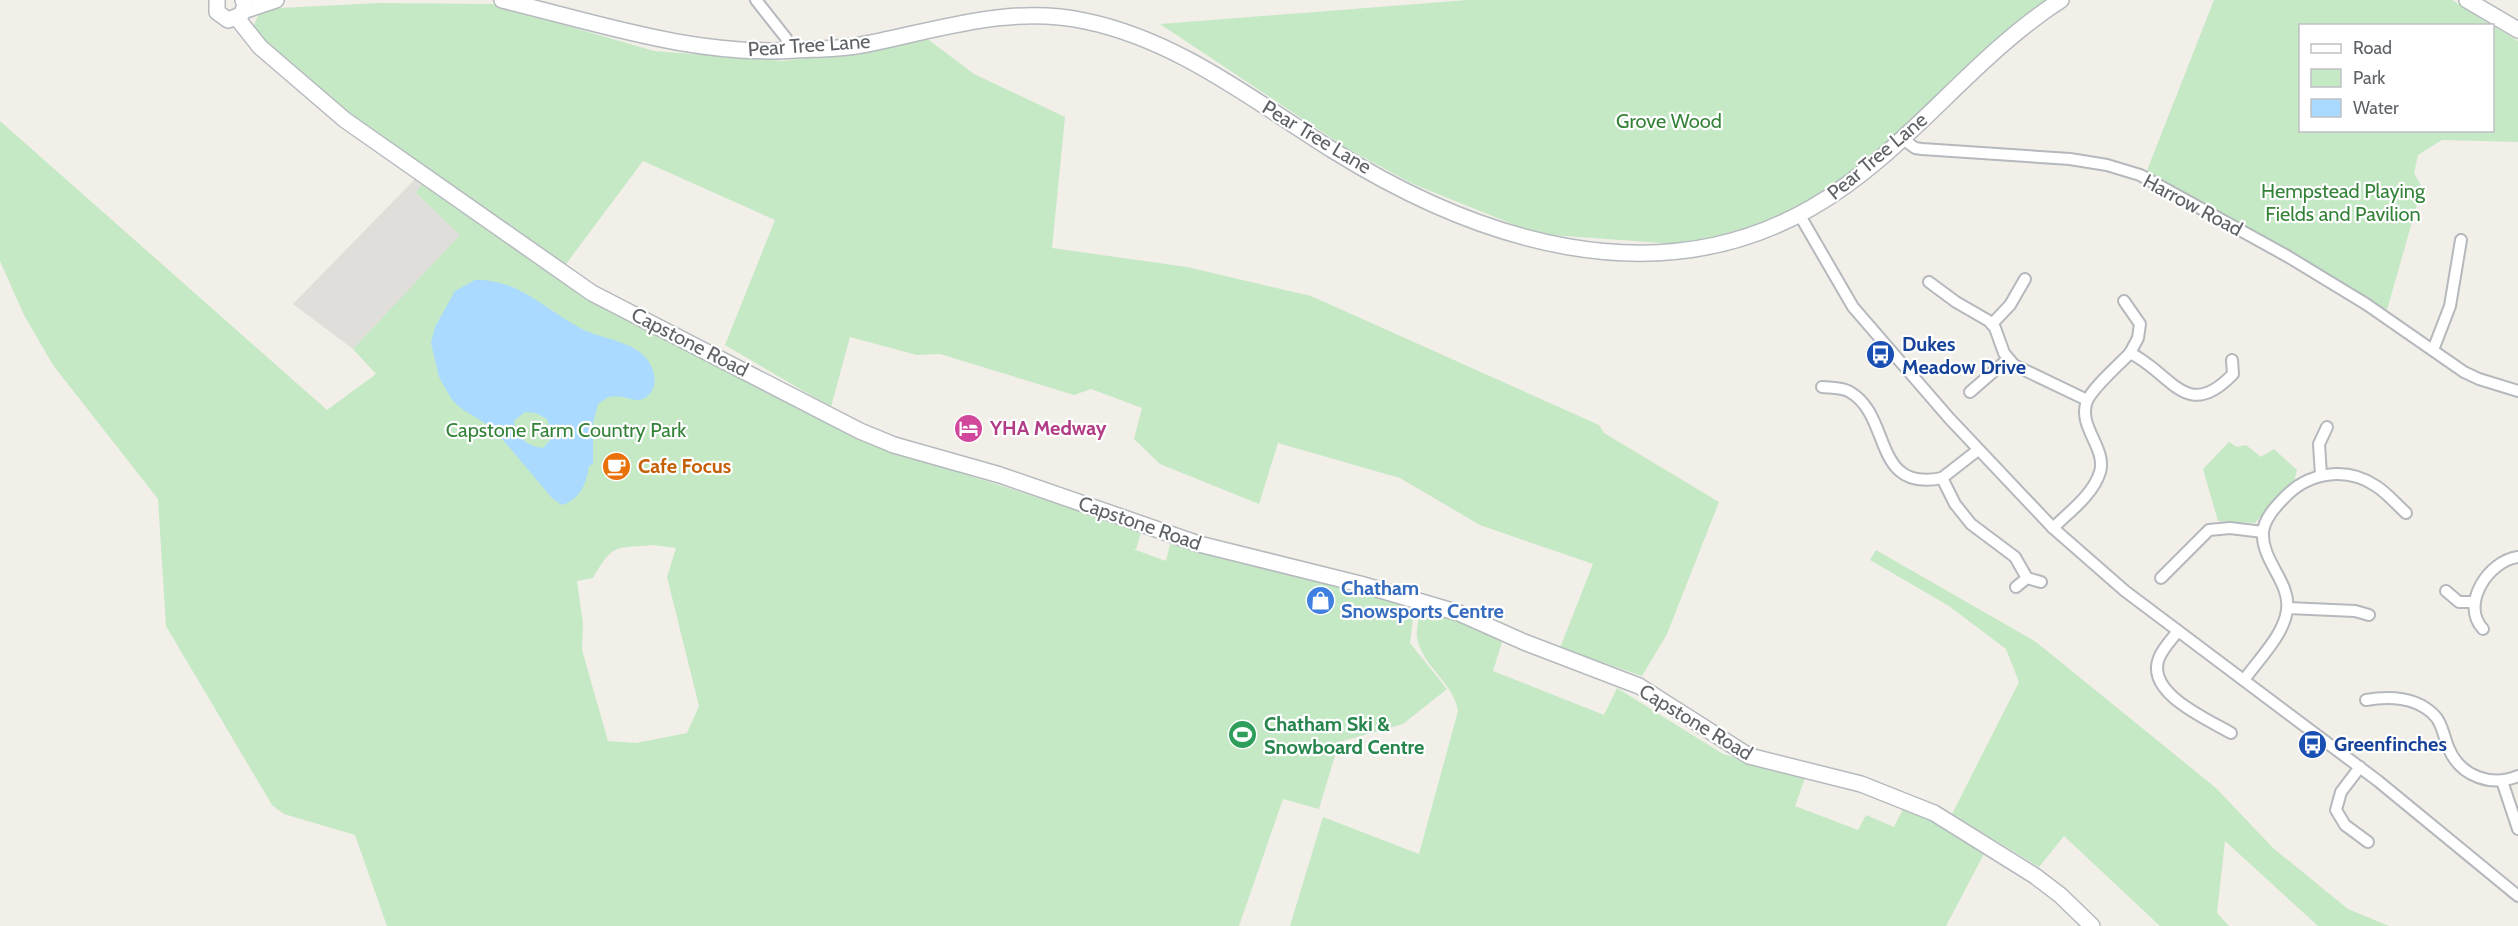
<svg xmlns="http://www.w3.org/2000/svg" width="2518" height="926" viewBox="0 0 2518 926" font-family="Cabin,sans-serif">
	<rect width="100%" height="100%" fill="#f1efe8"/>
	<polygon fill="#e0deda" points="419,175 425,179 416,193 461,235 353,349 293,304"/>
	<g fill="#c5e8c5" fill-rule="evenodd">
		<polygon points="1468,0 2050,0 1860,167 1817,198 1750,229 1677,244 1537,234 1413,184 1348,149 1160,24"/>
		<polygon points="2214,0 2452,0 2491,25 2300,26 2300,130 2492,130 2493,26 2518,41 2518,142 2442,140 2418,155 2414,173 2422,187 2387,310 2146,173"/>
		<polygon points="379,3 492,4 654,51 784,61 855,51 925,37 974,74 1065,117 1052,248 1187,267 1311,296 1599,425 1604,433 1719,502 1667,634 1642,676 1560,648 1593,564 1480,525 1400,478 1278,443 1259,504 1160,464 1134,439 1142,408 1091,389 1074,395 940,354 917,355 850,337 831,407 725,345 775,220 643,161 566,264 370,130 268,51 253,27 261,9"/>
		<path d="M0,121L327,410L376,374L353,349L460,235L416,193L425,179L692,351L871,445L1142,530L1136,549H1133L1166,561L1170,544L1415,602L1410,643L1447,689L1403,724L1339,742L1319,809L1283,799L1239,926H387L355,835L284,814L272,805L166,626L158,499L53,365L24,315L0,261ZM653,545L676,548L667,577L699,706L687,733L636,743L608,741L582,650L583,624L577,581L593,578C614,542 614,549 653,545Z"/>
		<polygon points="2229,442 2237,447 2246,445 2261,457 2274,449 2297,470 2294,481 2284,489 2255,523 2218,521 2203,469"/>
		<polygon points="1876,550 2036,642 2216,788 2273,848 2348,909 2389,926 2318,926 2225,841 2217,913 2229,926 2160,926 2064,836 2039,867 1952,814 2019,682 2006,649 1949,606 1870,560"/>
		<path d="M1421,604L1504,636L1493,671L1604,715L1617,688L1723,754L1805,778L1795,806L1858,830L1866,815L1894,827L1905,805L1985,852L1946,926H1290L1323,817L1419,854L1458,711C1453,681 1422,667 1417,637C1416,627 1420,615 1421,604Z"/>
	</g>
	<path fill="#aadaff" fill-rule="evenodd" d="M475,280C517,278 544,309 580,328C604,341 642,340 653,370C655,378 656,385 651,392C640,409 625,393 609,397C606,398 601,402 598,404L593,423V464L589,466C586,485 580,499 562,505L552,498L493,428L462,409L452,400L439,377L431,343L435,327L455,291ZM525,412L536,413L547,419L553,437L543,448C527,446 515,437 514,421Z"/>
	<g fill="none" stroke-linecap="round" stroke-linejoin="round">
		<defs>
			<g id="street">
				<polyline points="756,0 786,38 789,51"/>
				<polyline points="1903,139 1915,148 1922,149 2070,159 2107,165 2140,175 2287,256 2366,304 2464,372 2479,379 2518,391"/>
				<polyline points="1799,214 1853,307 1949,418 2053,528 2125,591 2378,781 2518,896"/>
				<polyline points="1929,282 1956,302 1989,321 1995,328 2004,353 2014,365 2087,400"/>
				<polyline points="2124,301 2140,324 2138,338 2130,353"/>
				<polyline points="1992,324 2010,305 2025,279"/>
				<polyline points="2433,350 2450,306 2461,240"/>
				<path d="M1822,387C1831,388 1842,387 1850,392C1892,416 1872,493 1942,478"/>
				<polyline points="1970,392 2008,359"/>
				<polyline points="1978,450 1942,478 1955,504 1971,524 2015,557 2027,578 2041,582"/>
				<polyline points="2321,475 2319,444 2327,427"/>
				<path d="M2053,528C2069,512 2093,495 2100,472C2107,448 2077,426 2087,401C2093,387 2119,365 2130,353C2172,373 2186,423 2233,374L2232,360"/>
				<polyline points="2161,578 2209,530 2230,528 2263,532"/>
				<polyline points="2016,587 2027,578"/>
				<polyline points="2446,591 2459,602 2474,602"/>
				<polyline points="2288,608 2355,611 2369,615"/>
				<path d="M2483,629C2460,605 2488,561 2518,557"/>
				<path d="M2178,631C2172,639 2163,648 2159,658C2145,693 2207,719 2231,733"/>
				<path d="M2244,680C2258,660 2284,635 2287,610C2291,582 2261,561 2263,532C2264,519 2275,507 2284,498C2308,472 2346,466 2376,486C2387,493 2396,504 2406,513"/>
				<path d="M2366,700C2390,696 2417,697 2435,716C2443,724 2444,739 2449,749C2461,777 2492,787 2518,776"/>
				<polyline points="2360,767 2341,792 2336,810 2345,825 2368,842"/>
				<polyline points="2502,781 2518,829"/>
			</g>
			<g id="secondary">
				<polyline points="217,0 217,12 228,20 241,15 245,6 243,0"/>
				<path d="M502,0C598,23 696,57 796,50C816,49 837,49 856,46C933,32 1006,4 1085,21C1178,40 1254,101 1334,151C1477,240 1654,298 1811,208C1906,154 1969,59 2061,0"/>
				<polyline points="2467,0 2518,30"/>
				<polyline points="243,11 276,0"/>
				<polyline points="237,18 260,47 345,120 592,293 860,431 894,445 1000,475 1199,544 1360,584 1459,613 1524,642 1639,686 1749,756 1861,784 1934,813 2035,876 2060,895 2092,926"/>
			</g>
		</defs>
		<use href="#street" stroke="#b5b8bc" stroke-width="14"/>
		<use href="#secondary" stroke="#b6babf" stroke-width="18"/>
		<use href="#street" stroke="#fff" stroke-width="10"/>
		<use href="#secondary" stroke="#fff" stroke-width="15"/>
	</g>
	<defs>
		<symbol id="bus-disc" viewBox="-11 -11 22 22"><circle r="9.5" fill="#1a4fb4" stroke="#fff"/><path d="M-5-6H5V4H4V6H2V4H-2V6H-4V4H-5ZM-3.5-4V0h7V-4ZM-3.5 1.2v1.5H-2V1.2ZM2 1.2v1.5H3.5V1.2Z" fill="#fff"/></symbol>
		<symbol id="hotel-disc" viewBox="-11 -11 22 22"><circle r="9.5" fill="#d1479c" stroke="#fff"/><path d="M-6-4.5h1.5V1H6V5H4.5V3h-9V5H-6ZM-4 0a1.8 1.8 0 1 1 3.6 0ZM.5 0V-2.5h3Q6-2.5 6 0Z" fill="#fff"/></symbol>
		<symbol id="cafe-disc" viewBox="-11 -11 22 22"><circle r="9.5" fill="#e8710a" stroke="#fff"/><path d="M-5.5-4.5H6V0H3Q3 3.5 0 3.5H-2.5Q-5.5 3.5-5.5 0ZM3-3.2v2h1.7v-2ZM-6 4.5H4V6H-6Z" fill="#fff"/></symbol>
		<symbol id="shop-disc" viewBox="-11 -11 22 22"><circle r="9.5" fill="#3f7fe0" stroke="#fff"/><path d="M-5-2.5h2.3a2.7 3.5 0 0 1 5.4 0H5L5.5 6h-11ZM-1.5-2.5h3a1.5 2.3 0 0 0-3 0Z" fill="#fff"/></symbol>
		<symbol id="stadium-disc" viewBox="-11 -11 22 22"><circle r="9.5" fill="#2e9e5b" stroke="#fff"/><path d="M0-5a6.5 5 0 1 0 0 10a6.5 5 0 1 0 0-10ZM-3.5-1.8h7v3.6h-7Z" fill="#fff"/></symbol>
	</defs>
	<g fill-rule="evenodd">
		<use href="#bus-disc" x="1864" y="338" width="33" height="33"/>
		<use href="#hotel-disc" x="952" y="412" width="33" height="33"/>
		<use href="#cafe-disc" x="600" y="450" width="33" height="33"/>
		<use href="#shop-disc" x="1304" y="584" width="33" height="33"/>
		<use href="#stadium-disc" x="1226" y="718" width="33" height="33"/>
		<use href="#bus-disc" x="2296" y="728" width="33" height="33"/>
	</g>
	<g text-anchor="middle" stroke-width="4.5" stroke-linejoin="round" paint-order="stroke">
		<g font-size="20" fill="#5f6368" stroke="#fff">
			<text transform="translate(809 45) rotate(-4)" y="7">Pear Tree Lane</text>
			<text transform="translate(1317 137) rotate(31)" y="7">Pear Tree Lane</text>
			<text transform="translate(1877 156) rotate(-40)" y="7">Pear Tree Lane</text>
			<text transform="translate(2193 205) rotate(28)" y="7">Harrow Road</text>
			<text transform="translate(690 342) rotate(27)" y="7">Capstone Road</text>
			<text transform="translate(1140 523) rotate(19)" y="7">Capstone Road</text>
			<text transform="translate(1696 722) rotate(31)" y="7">Capstone Road</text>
		</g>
		<g font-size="20" fill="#348238" stroke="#fff">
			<text x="1669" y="128">Grove Wood</text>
			<text x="2343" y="198">Hempstead Playing<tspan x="2343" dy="23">Fields and Pavilion</tspan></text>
			<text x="566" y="437">Capstone Farm Country Park</text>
		</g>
		<g font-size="20" font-weight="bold" fill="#164399" stroke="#fff" text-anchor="start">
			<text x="1902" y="351">Dukes<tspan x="1902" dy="23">Meadow Drive</tspan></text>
			<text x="2334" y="751">Greenfinches</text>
		</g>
		<g font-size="20" font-weight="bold" fill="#b23c85" stroke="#fff" text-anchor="start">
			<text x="990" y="435">YHA Medway</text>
		</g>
		<g font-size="20" font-weight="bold" fill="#c56008" stroke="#fff" text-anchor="start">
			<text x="638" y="473">Cafe Focus</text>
		</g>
		<g font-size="20" font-weight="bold" fill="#366cbe" stroke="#fff" text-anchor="start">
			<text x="1341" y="595">Chatham<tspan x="1341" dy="23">Snowsports Centre</tspan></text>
		</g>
		<g font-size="20" font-weight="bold" fill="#27864d" stroke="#fff" text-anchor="start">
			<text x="1264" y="731">Chatham Ski &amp;<tspan x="1264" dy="23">Snowboard Centre</tspan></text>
		</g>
	</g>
	<rect x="2299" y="24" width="195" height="108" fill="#ffffff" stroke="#bfc1c3" stroke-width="1.5"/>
	<rect x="2311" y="44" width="30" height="9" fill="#ffffff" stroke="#bfc1c3" stroke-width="1.5"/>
	<text x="2353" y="54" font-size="18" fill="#5f6368">Road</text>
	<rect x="2311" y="69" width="30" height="18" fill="#c5e8c5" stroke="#bfc1c3" stroke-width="1.5"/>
	<text x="2353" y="84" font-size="18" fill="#5f6368">Park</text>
	<rect x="2311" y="99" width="30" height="18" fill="#aadaff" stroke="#bfc1c3" stroke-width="1.5"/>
	<text x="2353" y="114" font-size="18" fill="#5f6368">Water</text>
</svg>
